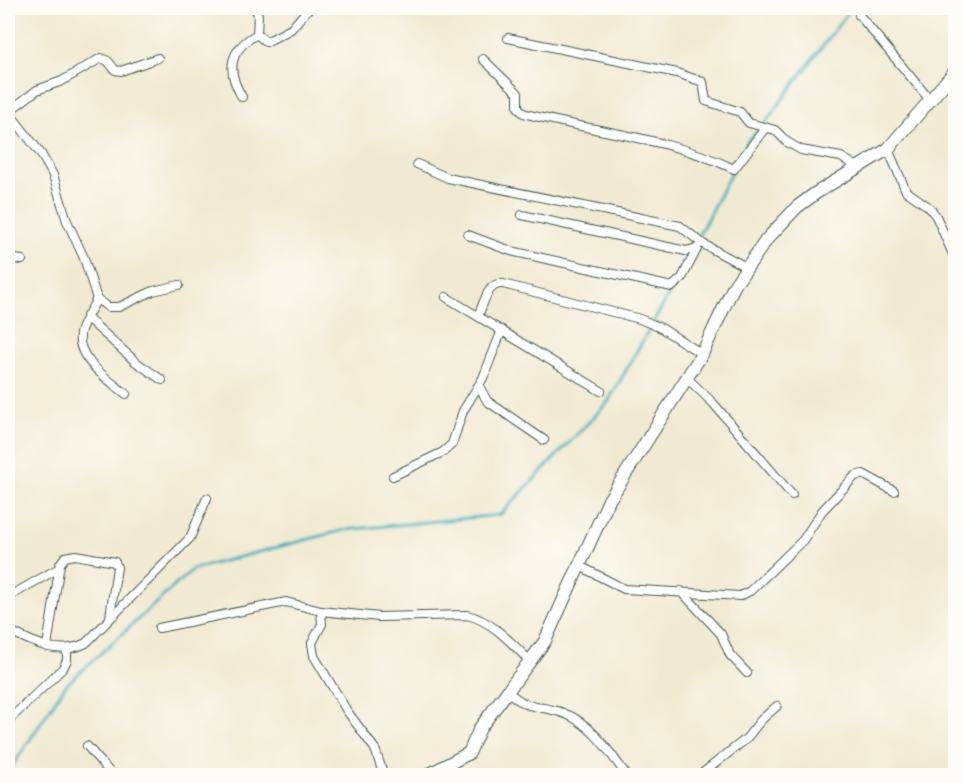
<svg xmlns="http://www.w3.org/2000/svg" width="963" height="783" viewBox="0 0 963 783" font-family="Itim,sans-serif">
	<rect width="100%" height="100%" fill="#fdfcf7"/>
	<filter id="ink" filterUnits="userSpaceOnUse"><feTurbulence type="fractalNoise" baseFrequency=".0167" numOctaves="2"/><feDisplacementMap in="SourceGraphic" scale="12" xChannelSelector="R" yChannelSelector="G"/><feConvolveMatrix kernelMatrix="1 2 1 2 8 2 1 2 1" color-interpolation-filters="sRGB"/></filter>
	<filter id="wash" filterUnits="userSpaceOnUse"><feTurbulence type="fractalNoise" baseFrequency=".008" numOctaves="4" result="noise"/><feDisplacementMap in="SourceGraphic" scale="24" xChannelSelector="R" yChannelSelector="G"/><feGaussianBlur stdDeviation="1.35" result="paint"/><feColorMatrix in="noise" values="0 0 0 0 0 0 0 0 0 0 0 0 0 0 0 0 0 1.4 0 .05"/><feComposite in="paint" operator="in"/></filter>
	<g filter="url(#wash)">
		<rect width="100%" height="100%" fill="#f1ead2"/>
		<g fill="none" stroke-linecap="round" stroke-linejoin="round">
			<g stroke="#40afbc" stroke-width="3">
				<polyline points="737,160 749,139 762,127 851,8"/>
				<polyline points="677,277 732,171"/>
				<polyline points="8,773 65,686 193,569 344,530 500,515 608,402 672,289"/>
			</g>
		</g>
	</g>
	<g filter="url(#ink)">
		<g fill="none" stroke-linecap="round" stroke-linejoin="round">
			<defs>
				<g id="street">
					<polyline points="255,8 258,15 257,34 266,42 291,29 309,8"/>
					<polyline points="859,15 930,100"/>
					<polyline points="508,38 677,73 703,82 706,101 740,112 749,123 775,130 787,142 801,150 841,157 859,168"/>
					<path d="M483,59L518,93V107L523,113C593,132 668,137 734,169L766,127"/>
					<path d="M242,97C226,70 229,50 257,34"/>
					<polyline points="8,111 41,154 53,175 67,221 84,258 97,299 108,307 119,307 153,291 179,285"/>
					<polyline points="8,112 37,90 62,81 101,58 108,61 115,70 121,71 158,58"/>
					<polyline points="888,149 906,191 929,207 936,216 956,261"/>
					<polyline points="417,164 448,178 680,226 703,244 746,267"/>
					<polyline points="522,215 686,251 697,248"/>
					<polyline points="468,235 511,251 672,287 682,278 697,249"/>
					<polyline points="8,258 22,260"/>
					<polyline points="446,297 601,391"/>
					<path d="M97,299C91,310 82,322 80,334C76,359 109,380 126,394"/>
					<path d="M478,316C484,304 487,282 503,284L640,319L661,328L702,354"/>
					<polyline points="87,318 136,362 162,380"/>
					<polyline points="687,378 713,403 792,495"/>
					<polyline points="479,386 487,401 544,440"/>
					<polyline points="393,476 443,452 452,444 463,411 483,378 502,330"/>
					<polyline points="578,565 624,589 740,596 750,591 803,540 822,511 855,476 863,474 894,491"/>
					<polyline points="681,591 721,634 730,655 747,673"/>
					<polyline points="8,597 59,568"/>
					<polyline points="321,611 322,624 312,643 314,656 347,711 375,749 384,776"/>
					<path d="M159,628L286,602L321,611L379,617L467,615C493,621 512,644 531,662"/>
					<path d="M8,630C32,642 59,657 86,643L190,538L207,498"/>
					<polyline points="47,646 60,564 65,557 75,555 115,562 117,567 110,617"/>
					<path d="M507,691C530,712 539,704 563,713C591,722 611,754 627,776"/>
					<polyline points="8,721 63,668 67,660 67,649"/>
					<polyline points="87,746 113,776"/>
					<polyline points="699,776 746,739 761,720 777,706"/>
				</g>
				<polyline id="secondary" points="426,776 469,753 480,728 545,641 609,500 702,354 734,286 767,239 797,207 816,193 888,149 956,70"/>
			</defs>
			<use href="#street" stroke="#3e574c" stroke-width="10"/>
			<use href="#secondary" stroke="#3e574c" stroke-width="14"/>
			<use href="#street" stroke="#fff" stroke-width="8"/>
			<use href="#secondary" stroke="#fff" stroke-width="12"/>
		</g>
	</g>
	<rect width="963" height="783" fill="none" stroke="#fdfcf7" stroke-width="30"/>
</svg>
